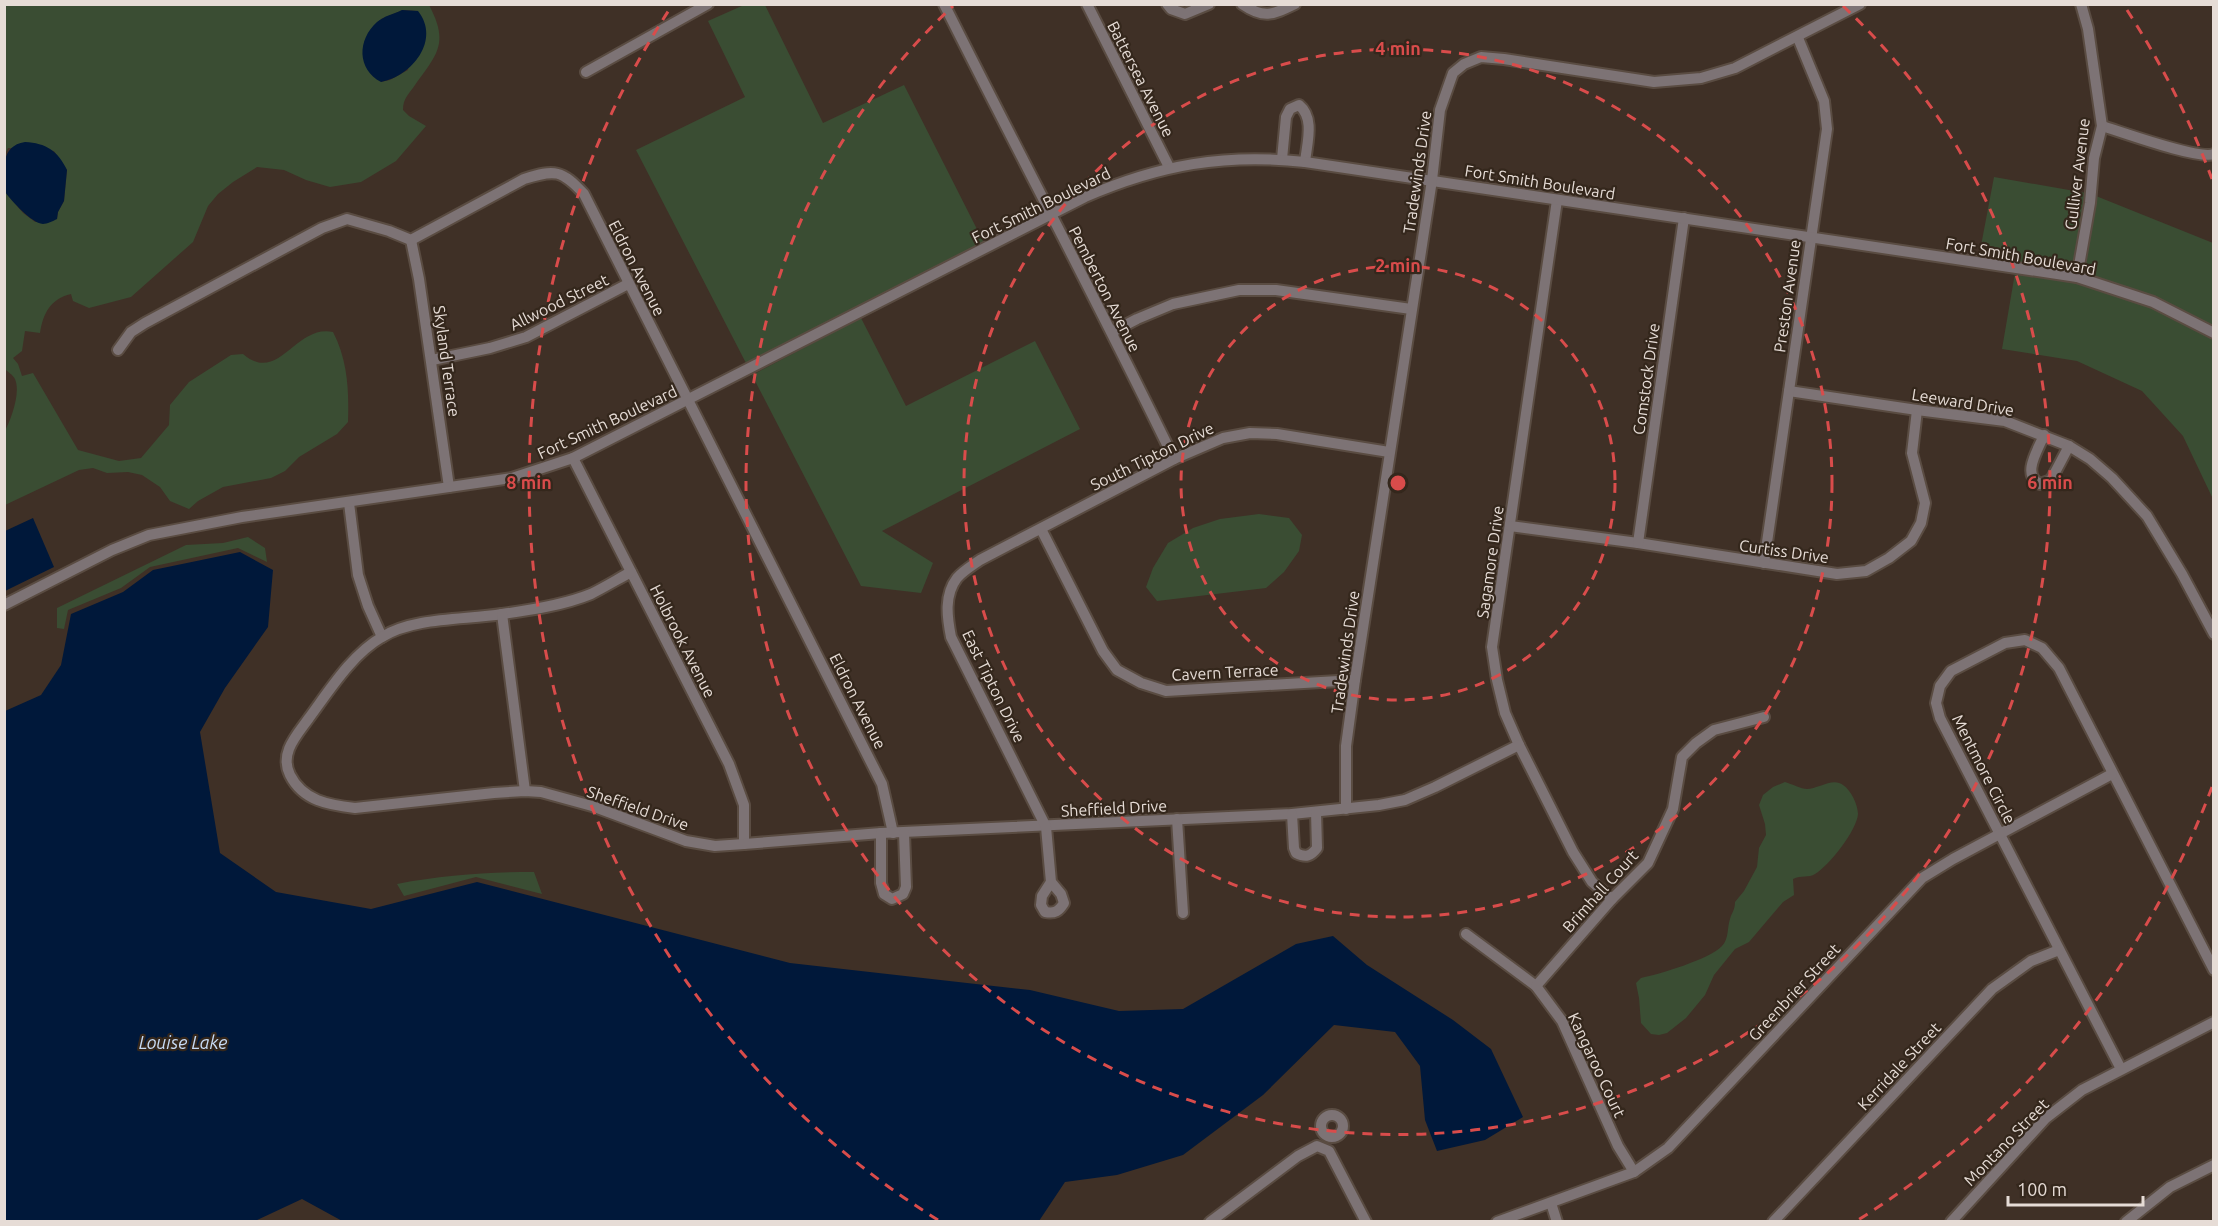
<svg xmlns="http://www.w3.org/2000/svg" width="2218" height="1226" viewBox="0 0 2218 1226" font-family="Ubuntu,sans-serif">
	<rect width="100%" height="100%" fill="#3f3026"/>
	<g fill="#3a4d33" fill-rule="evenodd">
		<path d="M4,5H429C449,43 438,53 415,85C409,94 403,98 403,110L409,116L426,126L396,161L361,182L330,187L306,180L284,170L257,167L233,182L218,194L208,206L193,242L131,297L89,308L73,301L71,294C50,299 43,314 40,333L25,331L22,351L13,358L18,364L22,376L33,373L78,450L119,461L141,458L169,425L170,405L189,382L231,355L243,354C279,385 295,324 333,332C348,361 349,391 348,422L337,434L299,457L285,471L271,478L223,487L198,501L189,509L170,501L160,487L142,475L128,472L107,473L93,468L79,470L5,505V431C11,419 21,393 15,379C13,375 8,372 5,369V192L23,213L35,222L57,219L58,212L64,201L67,170L54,151L8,148L5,154ZM403,10L418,11L408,70L390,80L381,82V19Z"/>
		<polygon points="744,5 765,5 823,123 904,85 984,243 747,365 636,150 745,97 708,21"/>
		<polygon points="1994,177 2086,193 2073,271 2017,263 2017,257 1980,251"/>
		<polygon points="2096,196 2213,243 2213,327 2155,297 2082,274"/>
		<polygon points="2015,273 2076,282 2152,307 2213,338 2213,499 2183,436 2142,391 2077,361 2002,349"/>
		<polygon points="861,318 906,406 1035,341 1080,429 882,531 933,563 921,593 861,586 752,375"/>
		<polygon points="1259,514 1289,518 1302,535 1299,551 1284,572 1266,588 1157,601 1146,587 1153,568 1168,543 1193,528 1220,519"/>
		<polygon points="248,537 265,548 267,562 238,548 150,567 121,588 68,610 64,629 57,628 57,608 186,545 223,543"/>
		<path d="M1785,782C1792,784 1801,789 1807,789C1818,789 1833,777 1843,785C1851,790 1858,805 1858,814C1857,830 1829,866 1815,874C1809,878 1801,875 1793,879L1794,895L1783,902L1749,942L1735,949L1714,975L1705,995L1686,1018L1667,1033L1659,1035L1651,1034L1641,1023L1639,998L1636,983L1641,978C1660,974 1710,959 1722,946C1729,939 1727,928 1730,919C1732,912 1735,910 1735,902L1744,891L1757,867L1759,848L1766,835L1765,824L1759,805L1763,795L1773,787Z"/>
		<path d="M534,872L542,894L476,877L404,896L397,884C443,875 488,872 534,872Z"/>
	</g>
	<g fill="#00183a">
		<path d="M402,10L418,11C441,40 412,76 381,82C357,69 357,40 377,22C384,16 394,14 402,10Z"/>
		<path d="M25,142C46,143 58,151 67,170L64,201L58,212L57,219C53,221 47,224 43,224C31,223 12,201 5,192C4,169 0,146 25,142Z"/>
		<polygon points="33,518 54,567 5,591 5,531"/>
		<polygon points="240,552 273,570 268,627 225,688 200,732 220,853 276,892 371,909 477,882 790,963 1030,990 1119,1011 1183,1009 1296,944 1333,936 1367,965 1453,1020 1491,1049 1523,1117 1485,1140 1437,1151 1425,1120 1420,1066 1395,1032 1334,1025 1263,1095 1183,1155 1117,1175 1065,1182 1039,1221 344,1222 302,1199 255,1221 5,1221 5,711 41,695 61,665 71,614 123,592 153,570"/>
	</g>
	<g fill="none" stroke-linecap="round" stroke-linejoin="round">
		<defs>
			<g id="minor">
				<path d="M944,4C1020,156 1100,306 1174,459"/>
				<polyline points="1087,4 1169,167"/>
				<polyline points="1167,4 1171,9 1185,14 1209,4"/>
				<path d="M1242,4C1264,19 1272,15 1295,4"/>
				<polyline points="586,72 708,4"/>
				<path d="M2102,126C2122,132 2198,160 2214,154"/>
				<path d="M1282,159L1286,117L1290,109L1299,105C1315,118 1307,143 1305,162"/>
				<polyline points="1557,200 1492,647 1497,680 1505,713 1519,745 1573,852 1592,882 1612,899"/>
				<polyline points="411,240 419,279 449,487"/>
				<polyline points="2077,277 2090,203 2094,158 2102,126 2088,29 2081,4"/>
				<polyline points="1112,332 1137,319 1173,304 1239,290 1276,290 1411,309"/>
				<path d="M118,350L131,332L145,323L322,228L347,219L389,231L411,240L524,179C555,169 562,170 584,194L882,784L893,833"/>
				<polyline points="432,360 490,348 526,337 628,284"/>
				<polyline points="1789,391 1917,410 2005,421 2069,446 2090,459 2112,478 2147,516 2182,574 2214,634"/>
				<path d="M2044,435C2038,450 2021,475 2040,484L2051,480L2069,446"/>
				<polyline points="573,458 729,764 744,805 744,844"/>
				<polyline points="349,503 358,575 368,606 382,637"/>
				<polyline points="1510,526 1638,543 1837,574 1866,571 1889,558 1911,541 1921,523 1925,503 1912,453 1917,410"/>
				<polyline points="1041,529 1103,651 1117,670 1141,683 1166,691 1355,680"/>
				<polyline points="1638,543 1684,218"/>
				<polyline points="1764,563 1827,129 1824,101 1798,38"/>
				<path d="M631,572C618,579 605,587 591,594C564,605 532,610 502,614C465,620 414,617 382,637C352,654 329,691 309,718C297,735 279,753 290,775C303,801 329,805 355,808L494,793L525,791L541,792L592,806L686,841L715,846L744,844L881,833L1292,814L1379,805L1405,800L1435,787L1519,745"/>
				<path d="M4,605L112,550L149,535L242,517L512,478L573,458L1085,197C1159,165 1225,153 1305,162L2077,277L2153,302L2214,333"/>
				<polyline points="502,614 525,791"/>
				<polyline points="1346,809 1346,746 1355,680 1432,180 1440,110 1453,73 1464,64 1481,57 1504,59 1654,82 1701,78 1735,68 1860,4"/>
				<path d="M1292,814L1294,848L1296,853C1306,858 1311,856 1317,848L1316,812"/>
				<polyline points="1177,819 1183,913"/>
				<polyline points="881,833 881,883 884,894 892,899 903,894 906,887 904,833"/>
				<path d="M1051,882L1061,894L1064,903C1059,911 1055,914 1045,912L1041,905L1042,896L1051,882L1046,827L951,637C947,617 944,595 957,578C963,571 973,565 980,560L1174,459L1223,438L1250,433L1277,434L1389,452"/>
				<polyline points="1466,934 1536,986 1562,1021 1618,1146 1634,1172"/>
				<polyline points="1536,986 1612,899 1648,863 1673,809 1682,757 1696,743 1714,730 1764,717"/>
				<polyline points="2121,1069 1940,718 1936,703 1940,686 1951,671 2005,643 2025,640 2042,648 2059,668 2214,970"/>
				<circle cx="1332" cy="1126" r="11"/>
				<polyline points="1551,1203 1557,1222"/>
				<polyline points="1210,1222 1298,1156 1317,1146 1329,1151 1366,1222"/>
				<polyline points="1497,1222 1634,1172 1668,1148 1922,878 1953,859 2112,774"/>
				<polyline points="1773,1222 1992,989 2031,961 2059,950"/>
				<polyline points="1951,1222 2046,1118 2082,1090 2214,1022"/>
				<polyline points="2126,1222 2170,1187 2214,1165"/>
			</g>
		</defs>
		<use href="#minor" stroke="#5a4c42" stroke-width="14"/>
		<use href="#minor" stroke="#7d7375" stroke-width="10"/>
	</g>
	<g fill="none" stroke="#d94c4b" stroke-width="3" stroke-dasharray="10 8">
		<circle cx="1398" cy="483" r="217"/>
		<circle cx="1398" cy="483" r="434"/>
		<path d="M1843 6A652 652 0 1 1 953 6"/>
		<path d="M2212 787A869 869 0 0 1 1858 1220M938 1220A869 869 0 0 1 669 10M2127 10A869 869 0 0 1 2212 179"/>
	</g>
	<g text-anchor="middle" stroke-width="4.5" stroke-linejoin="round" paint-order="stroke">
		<g font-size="16" fill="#e6dcd6" stroke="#34271c">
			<text transform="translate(1141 79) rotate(63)" y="6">Battersea Avenue</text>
			<text transform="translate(1417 172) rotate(-82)" y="6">Tradewinds Drive</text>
			<text transform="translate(2077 174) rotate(-83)" y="6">Gulliver Avenue</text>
			<text transform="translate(1540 182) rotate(9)" y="6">Fort Smith Boulevard</text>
			<text transform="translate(1041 205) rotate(-26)" y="6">Fort Smith Boulevard</text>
			<text transform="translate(2021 256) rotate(10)" y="6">Fort Smith Boulevard</text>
			<text transform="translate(637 268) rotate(63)" y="6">Eldron Avenue</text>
			<text transform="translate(1105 289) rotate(63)" y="6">Pemberton Avenue</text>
			<text transform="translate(1787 296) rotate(-82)" y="6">Preston Avenue</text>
			<text transform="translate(559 302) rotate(-26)" y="6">Allwood Street</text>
			<text transform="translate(447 361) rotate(82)" y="6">Skyland Terrace</text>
			<text transform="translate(1646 379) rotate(-82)" y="6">Comstock Drive</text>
			<text transform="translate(1963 402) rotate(9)" y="6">Leeward Drive</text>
			<text transform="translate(607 422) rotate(-25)" y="6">Fort Smith Boulevard</text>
			<text transform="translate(1152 456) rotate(-26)" y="6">South Tipton Drive</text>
			<text transform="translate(1784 551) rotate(8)" y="6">Curtiss Drive</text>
			<text transform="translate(1490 562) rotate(-82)" y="6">Sagamore Drive</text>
			<text transform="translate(683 641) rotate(63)" y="6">Holbrook Avenue</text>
			<text transform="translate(1345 652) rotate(-82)" y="6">Tradewinds Drive</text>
			<text transform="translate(1225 672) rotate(-3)" y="6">Cavern Terrace</text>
			<text transform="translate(994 686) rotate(64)" y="6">East Tipton Drive</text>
			<text transform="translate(858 701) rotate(63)" y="6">Eldron Avenue</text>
			<text transform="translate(1984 769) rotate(63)" y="6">Mentmore Circle</text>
			<text transform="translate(638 808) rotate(19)" y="6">Sheffield Drive</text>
			<text transform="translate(1114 808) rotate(-3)" y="6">Sheffield Drive</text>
			<text transform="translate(1600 891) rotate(-48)" y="6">Brimhall Court</text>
			<text transform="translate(1794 992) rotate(-47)" y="6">Greenbrier Street</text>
			<text transform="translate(1597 1065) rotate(65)" y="6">Kangaroo Court</text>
			<text transform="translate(1899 1066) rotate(-47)" y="6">Kerridale Street</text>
			<text transform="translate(2006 1142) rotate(-46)" y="6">Montano Street</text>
		</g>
		<g font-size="18" font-style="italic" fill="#c7dbf5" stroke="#34271c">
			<text x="183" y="1049">Louise Lake</text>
		</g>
	</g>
	<circle cx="1398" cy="483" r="9" fill="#d94c4b" stroke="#34271c" stroke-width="3"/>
	<g font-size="18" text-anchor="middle" font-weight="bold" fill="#d94c4b" stroke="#34271c" stroke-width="4.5" stroke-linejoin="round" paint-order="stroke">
		<text x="1398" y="55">4 min</text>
		<text x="1398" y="272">2 min</text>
		<text x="2050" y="489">6 min</text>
		<text x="529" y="489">8 min</text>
	</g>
	<rect width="2218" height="1226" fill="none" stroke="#e6dcd6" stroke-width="12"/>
	<path d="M2008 1196v9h135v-9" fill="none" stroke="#e6dcd6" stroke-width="3"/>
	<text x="2017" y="1196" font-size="18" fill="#e6dcd6" stroke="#34271c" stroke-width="4.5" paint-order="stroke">100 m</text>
</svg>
